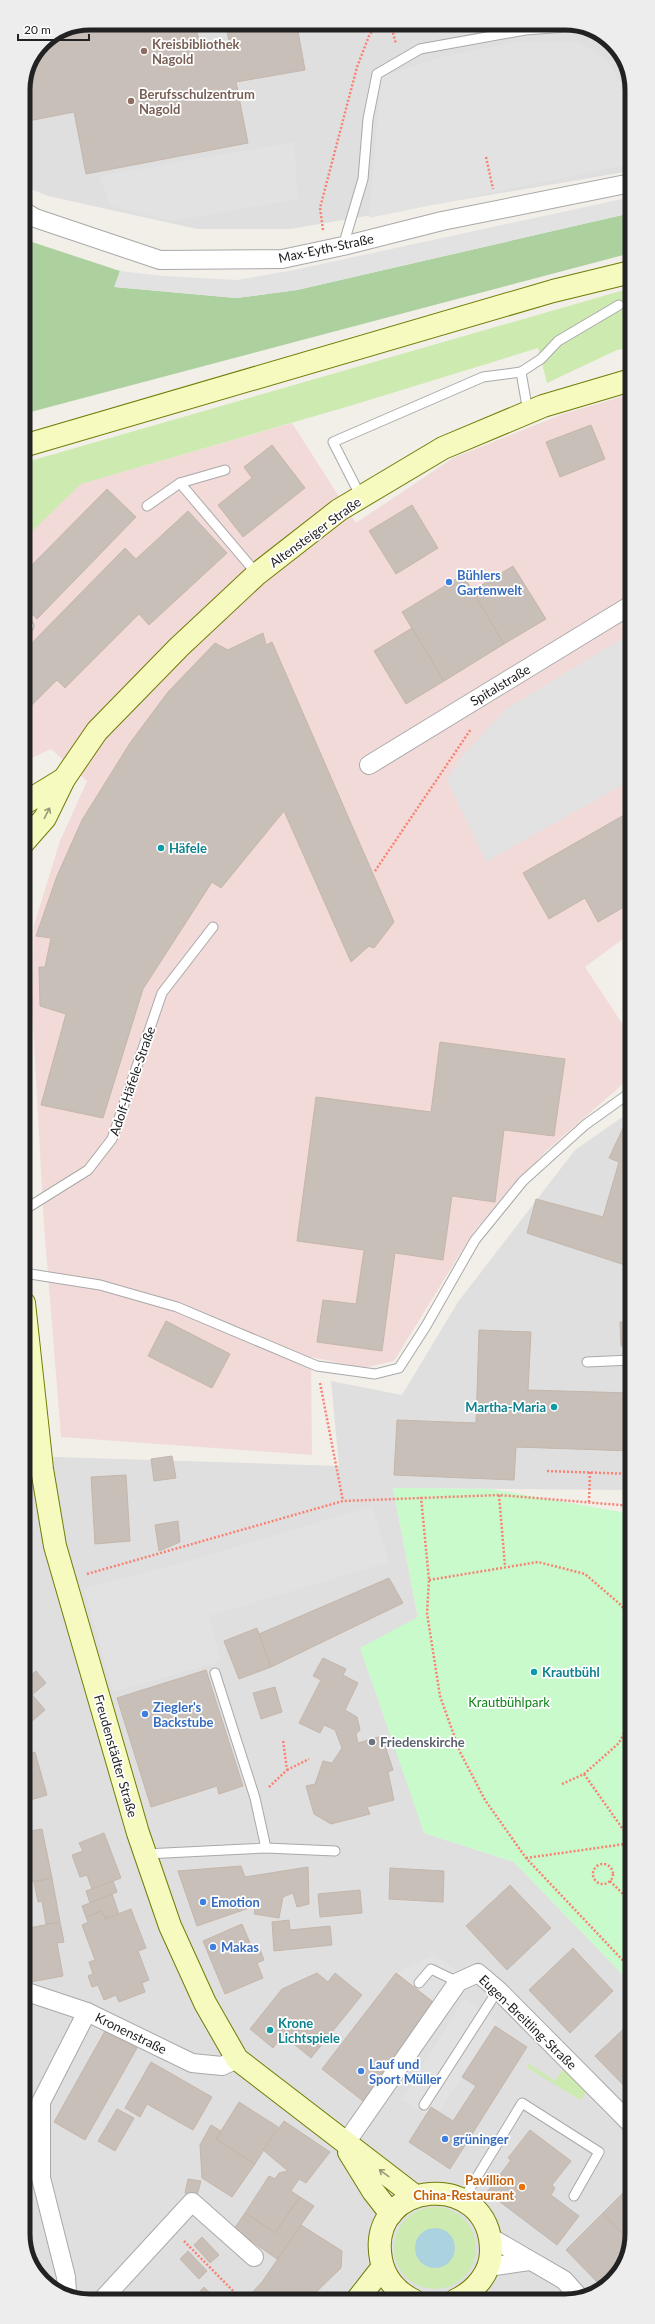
<svg xmlns="http://www.w3.org/2000/svg" width="655" height="2324" viewBox="0 0 655 2324" font-family="Lato,sans-serif">
	<rect width="100%" height="100%" fill="#f2efe9"/>
	<g fill="#e0dfdf">
		<polygon points="574,24 610,40 631,76 631,171 290,229 197,229 48,196 23,186 23,89 28,64 43,42 64,28"/>
		<polygon points="631,1111 632,1490 393,1488 418,1618 424,1833 514,1862 632,1984 632,2235 618,2275 579,2300 85,2301 46,2285 24,2248 24,1456 339,1466 331,1381 402,1395 458,1302 575,1150"/>
	</g>
	<polygon fill="#f2dad9" points="631,394 631,933 585,967 631,1037 631,1077 546,1151 474,1231 394,1361 363,1368 311,1357 312,1455 61,1437 44,1225 32,1008 34,925 60,841 87,781 51,749 23,762 23,531 77,485 292,423 356,523 453,458 563,414"/>
	<g fill="#cdebb0">
		<polygon points="631,288 631,348 617,350 547,383 538,348 353,405 81,484 23,540 23,463"/>
		<polygon points="529,2064 555,2081 566,2065 590,2088 580,2100 526,2067"/>
		<circle cx="435" cy="2248" r="41"/>
	</g>
	<polygon fill="#add19e" points="631,213 631,253 23,414 23,239 120,271 115,287 236,298 297,290"/>
	<polygon fill="#c8facc" points="393,1488 491,1489 632,1514 632,1984 514,1862 424,1833 360,1648 418,1617"/>
	<g fill="#e2e2e2">
		<polygon points="517,42 579,42 607,60 625,90 631,115 631,164 369,218 381,77 441,57"/>
		<polygon points="294,142 298,199 172,221 111,206 99,176"/>
		<polygon points="631,197 631,213 297,290 236,298 114,287 120,271 164,276 237,280 294,270"/>
		<polygon points="631,633 631,780 486,862 447,780 463,755 506,709"/>
		<polygon points="372,1506 389,1562 209,1616 221,1661 113,1692 84,1588 192,1560"/>
		<polygon points="433,1955 456,1970 437,2005 396,1973"/>
		<polygon points="464,1998 498,2022 439,2112 427,2114 402,2100"/>
	</g>
	<circle fill="#aad3df" cx="435" cy="2248" r="20"/>
	<g fill="#c7bfb8" stroke="#c4b6ab">
		<polygon points="297,26 305,70 236,82 248,143 86,174 74,112 23,122 23,89 28,64 43,42 64,28 196,27 201,51 230,45 226,27"/>
		<polygon points="591,425 605,459 560,477 546,442"/>
		<polygon points="272,445 305,488 243,537 218,505 252,478 244,467"/>
		<polygon points="107,489 136,517 37,619 23,605 23,574"/>
		<polygon points="412,505 438,548 396,574 369,531"/>
		<polygon points="188,511 227,553 149,625 139,614 65,688 57,680 26,711 23,708 23,652 125,548 136,559"/>
		<polygon points="513,566 546,619 504,644 472,591"/>
		<polygon points="463,575 504,644 444,681 402,612"/>
		<polygon points="412,628 444,681 406,704 374,651"/>
		<polygon points="263,633 266,645 272,642 394,922 374,948 369,946 351,962 284,811 221,888 212,882 143,989 103,1118 41,1105 66,1014 40,1006 39,967 45,967 51,938 36,936 57,876 82,820 130,743 168,692 215,643 228,650"/>
		<polygon points="631,811 631,872 628,874 631,880 631,903 598,922 585,898 549,919 523,873"/>
		<polygon points="440,1042 565,1059 554,1136 504,1130 495,1202 452,1196 443,1260 395,1253 382,1351 317,1342 323,1300 356,1304 364,1250 297,1241 316,1097 431,1112"/>
		<polygon points="623,1128 631,1132 631,1267 527,1233 536,1199 603,1217 619,1162 609,1158"/>
		<polygon points="166,1321 230,1354 212,1388 148,1356"/>
		<polygon points="620,1322 631,1322 631,1346 621,1346"/>
		<polygon points="479,1330 531,1332 528,1390 631,1393 632,1451 516,1447 514,1480 394,1475 397,1420 476,1423"/>
		<polygon points="172,1456 176,1478 154,1481 151,1459"/>
		<polygon points="126,1475 130,1541 95,1544 91,1477"/>
		<polygon points="178,1521 180,1542 159,1551 155,1525"/>
		<polygon points="389,1578 403,1603 271,1667 259,1634"/>
		<polygon points="257,1628 271,1667 239,1679 224,1641"/>
		<polygon points="323,1658 346,1669 343,1675 358,1683 345,1710 357,1717 360,1730 356,1734 358,1743 382,1736 393,1770 388,1772 394,1800 367,1807 370,1814 331,1824 314,1814 306,1786 315,1784 323,1761 332,1763 342,1748 335,1730 324,1725 320,1733 299,1723 321,1680 313,1676"/>
		<polygon points="206,1670 243,1786 219,1794 217,1786 151,1807 117,1698"/>
		<polygon points="36,1671 46,1683 32,1695 24,1685 24,1681"/>
		<polygon points="24,1685 45,1710 24,1728"/>
		<polygon points="275,1687 282,1712 261,1719 253,1693"/>
		<polygon points="35,1752 47,1795 24,1802 24,1755"/>
		<polygon points="42,1829 52,1878 24,1883 24,1832"/>
		<polygon points="104,1833 121,1878 92,1889 87,1875 80,1877 72,1855 83,1851 79,1843"/>
		<polygon points="241,1866 245,1877 308,1867 309,1904 297,1907 293,1893 283,1897 279,1918 254,1914 255,1906 197,1926 178,1871"/>
		<polygon points="390,1868 444,1871 443,1902 389,1899"/>
		<polygon points="52,1878 60,1922 46,1924 42,1901 38,1902 34,1882"/>
		<polygon points="113,1881 117,1892 90,1903 86,1891"/>
		<polygon points="510,1885 551,1928 507,1970 466,1926"/>
		<polygon points="360,1890 362,1913 320,1917 318,1894"/>
		<polygon points="112,1894 119,1914 105,1919 102,1911 86,1917 82,1906"/>
		<polygon points="131,1909 146,1948 138,1951 149,1980 142,1983 145,1992 119,2002 116,1995 104,2000 98,1985 92,1987 88,1976 93,1974 89,1962 95,1960 82,1925 88,1922 86,1917 102,1911 105,1919"/>
		<polygon points="289,1920 290,1930 330,1926 332,1945 274,1951 272,1922"/>
		<polygon points="60,1922 64,1942 57,1943 63,1976 31,1982 24,1949 24,1929"/>
		<polygon points="242,1924 253,1950 259,1947 264,1960 257,1963 263,1978 225,1994 203,1941"/>
		<polygon points="573,1948 613,1991 570,2033 529,1990"/>
		<polygon points="317,1973 328,1982 335,1973 362,1995 311,2058 283,2035 273,2048 250,2029 282,1989"/>
		<polygon points="396,1973 437,2005 363,2101 322,2069"/>
		<polygon points="632,2021 632,2094 595,2056"/>
		<polygon points="495,2026 527,2047 450,2169 409,2142 431,2107 453,2121 476,2086 462,2077"/>
		<polygon points="105,2031 137,2048 85,2140 54,2122"/>
		<polygon points="151,2062 212,2097 193,2130 147,2104 140,2117 125,2108"/>
		<polygon points="239,2102 278,2127 255,2164 216,2139"/>
		<polygon points="117,2109 134,2118 115,2151 98,2141"/>
		<polygon points="284,2121 330,2152 306,2183 299,2179 291,2191 300,2197 275,2233 245,2213 269,2176 275,2179 279,2173 288,2171 263,2150"/>
		<polygon points="211,2125 221,2131 216,2139 255,2164 232,2197 202,2178 200,2145"/>
		<polygon points="530,2130 571,2161 552,2185 555,2188 551,2195 579,2216 557,2245 487,2192 511,2160 508,2158"/>
		<polygon points="188,2179 201,2181 197,2195 185,2193"/>
		<polygon points="623,2193 632,2202 632,2235 630,2241 603,2213"/>
		<polygon points="300,2197 314,2206 277,2259 234,2229 245,2213 275,2233"/>
		<polygon points="603,2213 630,2241 618,2275 601,2286 566,2250"/>
		<polygon points="301,2225 342,2251 341,2268 308,2300 250,2300 247,2298 262,2282"/>
		<polygon points="202,2237 219,2255 210,2263 194,2245"/>
		<polygon points="188,2251 207,2271 199,2279 180,2259"/>
		<polygon points="204,2287 218,2301 191,2301"/>
	</g>
	<g fill="none" stroke-linecap="round" stroke-linejoin="round">
		<defs>
			<g id="lane">
				<polyline points="343,246 363,179 368,119 377,74 420,49 525,30 579,26"/>
				<polyline points="521,372 541,359 558,341 619,305"/>
				<polyline points="180,483 257,574"/>
				<polyline points="361,497 333,442 483,377 521,372 528,412"/>
				<polyline points="147,506 180,483 225,470"/>
				<polyline points="23,632 29,626"/>
				<polyline points="24,1210 88,1170 112,1139 162,993 213,927"/>
				<polyline points="24,1273 100,1285 177,1307 317,1366 375,1374 399,1368 426,1326 475,1240 523,1181 585,1125 631,1092"/>
				<polyline points="587,1362 631,1360"/>
				<polyline points="266,1848 335,1851"/>
				<polyline points="145,1854 266,1848 255,1798 215,1673"/>
				<polyline points="419,1983 431,1969 458,1982"/>
				<polyline points="424,2105 498,1990"/>
				<polyline points="463,2200 522,2103 599,2152 574,2196"/>
			</g>
			<g id="street">
				<polyline points="23,211 35,218 160,260 282,259 343,246 442,221 631,183"/>
				<polyline points="369,765 631,605"/>
				<polyline points="24,1991 87,2012 192,2063 222,2066 237,2059"/>
				<polyline points="345,2144 458,1982 478,1973 498,1990 632,2125"/>
				<polyline points="490,2237 564,2280 581,2299"/>
				<polyline points="488,2267 529,2261"/>
				<polyline points="67,2293 66,2277 41,2178 41,2102 87,2012"/>
				<polyline points="101,2301 192,2202 254,2257"/>
			</g>
			<g id="secondary">
				<polyline points="23,446 553,291 631,272"/>
				<polyline points="23,804 64,779"/>
				<polyline points="23,843 45,818 64,779 97,731 179,647 257,574 339,510 443,448 543,406 631,380"/>
				<polyline points="24,1303 42,1469 55,1546 138,1833 170,1926 205,2003 237,2059 415,2196"/>
				<polyline points="349,2152 373,2191 391,2214"/>
				<polyline points="357,2300 382,2268"/>
				<path d="M413,2300C396,2292 384,2277 381,2259C366,2179 491,2168 491,2251C491,2273 475,2291 456,2300"/>
			</g>
		</defs>
		<use href="#lane" stroke="#a9a9a9" stroke-width="11"/>
		<use href="#street" stroke="#a9a9a9" stroke-width="20"/>
		<use href="#secondary" stroke="#707d05" stroke-width="24"/>
		<g stroke="#fa8072" stroke-width="2.5" stroke-dasharray="2 2" stroke-linecap="butt">
			<polyline points="391,25 396,44"/>
			<polyline points="486,157 493,189"/>
			<polyline points="323,230 320,208 357,67 369,36 376,25"/>
			<polyline points="375,871 471,729"/>
			<polyline points="320,1383 343,1501"/>
			<polyline points="547,1471 632,1474"/>
			<polyline points="499,1495 505,1566"/>
			<polyline points="421,1497 429,1580 427,1613 440,1696 460,1752 485,1800 526,1858 632,1970"/>
			<polyline points="589,1502 590,1472"/>
			<polyline points="87,1574 343,1501 499,1495 632,1506"/>
			<polyline points="429,1580 538,1562 585,1574 622,1606 632,1626"/>
			<polyline points="287,1770 309,1759"/>
			<polyline points="584,1774 632,1842"/>
			<polyline points="562,1784 584,1774 619,1743 632,1718"/>
			<polyline points="269,1787 287,1770 283,1740"/>
			<polyline points="526,1858 632,1843"/>
			<circle cx="603" cy="1874" r="10"/>
			<polyline points="610,1881 632,1903"/>
			<polyline points="184,2241 242,2300"/>
		</g>
		<use href="#lane" stroke="#fff" stroke-width="9"/>
		<use href="#street" stroke="#fff" stroke-width="18"/>
		<use href="#secondary" stroke="#f7fabf" stroke-width="22"/>
	</g>
	<defs><path id="oneway-shaft" d="M-6 0H5M1.5-3L5.5 0L1.5 3" fill="none" stroke-width="1.6" stroke-linecap="round" stroke-linejoin="round"/></defs>
	<g stroke="#979978">
		<use href="#oneway-shaft" transform="translate(47 813) rotate(-63)"/>
		<use href="#oneway-shaft" transform="translate(384 2173) rotate(-144)"/>
	</g>
	<g fill="#8d6e63" stroke="#fff" stroke-width="1.5">
		<circle cx="144" cy="51" r="4"/>
		<circle cx="131" cy="101" r="4"/>
	</g>
	<g fill="#3f7fe0" stroke="#fff" stroke-width="1.5">
		<circle cx="449" cy="582" r="4"/>
		<circle cx="145" cy="1714" r="4"/>
		<circle cx="203" cy="1902" r="4"/>
		<circle cx="213" cy="1947" r="4"/>
		<circle cx="361" cy="2071" r="4"/>
		<circle cx="445" cy="2139" r="4"/>
	</g>
	<g fill="#0f9aa8" stroke="#fff" stroke-width="1.5">
		<circle cx="161" cy="848" r="4"/>
		<circle cx="554" cy="1407" r="4"/>
		<circle cx="534" cy="1672" r="4"/>
		<circle cx="270" cy="2030" r="4"/>
	</g>
	<circle fill="#6b7280" stroke="#fff" stroke-width="1.5" cx="372" cy="1742" r="4"/>
	<circle fill="#e8710a" stroke="#fff" stroke-width="1.5" cx="522" cy="2187" r="4"/>
	<g text-anchor="middle" stroke-width="3.5" stroke-linejoin="round" paint-order="stroke">
		<g font-size="13" font-weight="bold" fill="#785e54" stroke="#fff" text-anchor="start">
			<text x="152" y="49">Kreisbibliothek<tspan x="152" dy="15">Nagold</tspan></text>
			<text x="139" y="99">Berufsschulzentrum<tspan x="139" dy="15">Nagold</tspan></text>
		</g>
		<g font-size="13" fill="#222" stroke="#fff">
			<text transform="translate(326 248) rotate(-12)" y="5">Max-Eyth-Straße</text>
			<text transform="translate(315 532) rotate(-36)" y="5">Altensteiger Straße</text>
			<text transform="translate(500 685) rotate(-31)" y="5">Spitalstraße</text>
			<text transform="translate(132 1081) rotate(-71)" y="5">Adolf-Häfele-Straße</text>
			<text transform="translate(116 1756) rotate(74)" y="5">Freudenstädter Straße</text>
			<text transform="translate(528 2022) rotate(44)" y="5">Eugen-Breitling-Straße</text>
			<text transform="translate(131 2033) rotate(26)" y="5">Kronenstraße</text>
		</g>
		<g font-size="13" font-weight="bold" fill="#366cbe" stroke="#fff" text-anchor="start">
			<text x="457" y="580">Bühlers<tspan x="457" dy="15">Gartenwelt</tspan></text>
			<text x="153" y="1712">Ziegler's<tspan x="153" dy="15">Backstube</tspan></text>
			<text x="211" y="1907">Emotion</text>
			<text x="221" y="1952">Makas</text>
			<text x="369" y="2069">Lauf und<tspan x="369" dy="15">Sport Müller</tspan></text>
			<text x="453" y="2144">grüninger</text>
		</g>
		<g font-size="13" font-weight="bold" fill="#0d838f" stroke="#fff" text-anchor="start">
			<text x="169" y="853">Häfele</text>
			<text x="546" y="1412" text-anchor="end">Martha-Maria</text>
			<text x="542" y="1677">Krautbühl</text>
			<text x="278" y="2028">Krone<tspan x="278" dy="15">Lichtspiele</tspan></text>
		</g>
		<g font-size="13" fill="#0c8416" stroke="#fff">
			<text x="509" y="1707">Krautbühlpark</text>
		</g>
		<g font-size="13" font-weight="bold" fill="#5b616d" stroke="#fff" text-anchor="start">
			<text x="380" y="1747">Friedenskirche</text>
		</g>
		<g font-size="13" font-weight="bold" fill="#c56008" stroke="#fff" text-anchor="end">
			<text x="514" y="2185">Pavillion<tspan x="514" dy="15">China-Restaurant</tspan></text>
		</g>
	</g>
	<path d="M0 0H655V2324H0ZM90 30H565A60 60 0 0 1 625 90V2234A60 60 0 0 1 565 2294H90A60 60 0 0 1 30 2234V90A60 60 0 0 1 90 30Z" fill="#ededed" fill-rule="evenodd"/>
	<path fill="none" stroke="#222" stroke-width="5" d="M90 30H565A60 60 0 0 1 625 90V2234A60 60 0 0 1 565 2294H90A60 60 0 0 1 30 2234V90A60 60 0 0 1 90 30Z"/>
	<path d="M18 34v6h71v-6" fill="none" stroke="#222222" stroke-width="2"/>
	<text x="24" y="34" font-size="12" fill="#222222" stroke="#ffffff" stroke-width="3" paint-order="stroke">20 m</text>
</svg>
